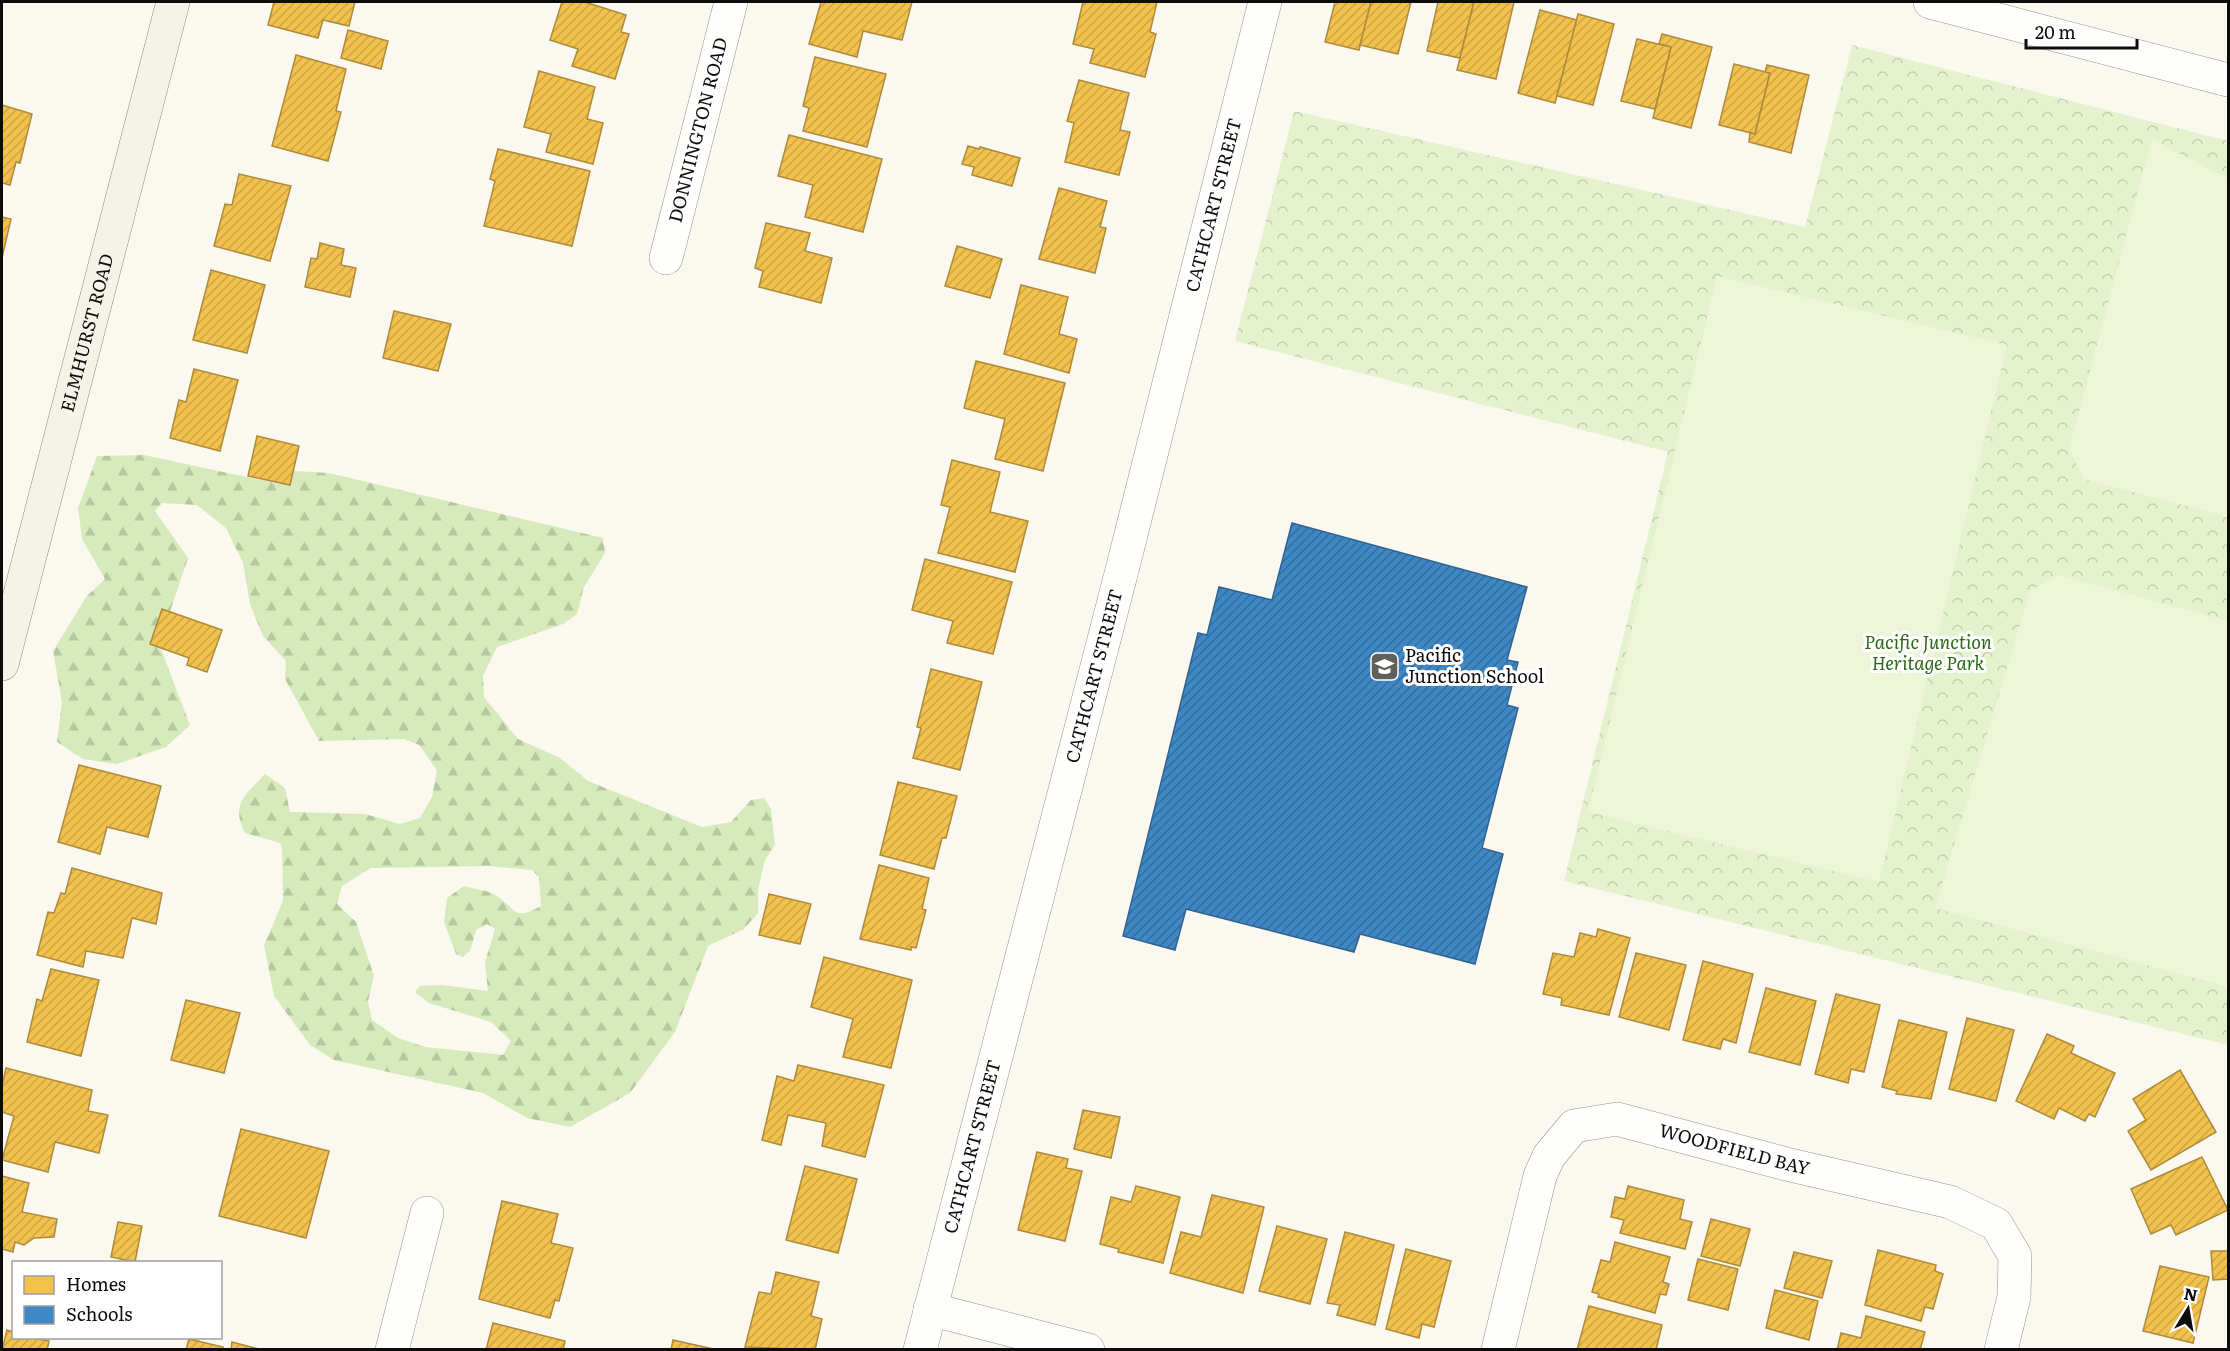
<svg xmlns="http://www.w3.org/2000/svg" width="2230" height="1351" viewBox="0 0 2230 1351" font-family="Literata,serif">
	<defs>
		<pattern id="forest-firs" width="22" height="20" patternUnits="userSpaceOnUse" patternTransform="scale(1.5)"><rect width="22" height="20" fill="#d6eabb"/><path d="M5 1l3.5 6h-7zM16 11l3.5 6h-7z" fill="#b6c8a0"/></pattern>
		<pattern id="park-crowns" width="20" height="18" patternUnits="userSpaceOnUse" patternTransform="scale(1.5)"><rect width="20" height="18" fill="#e5f2ce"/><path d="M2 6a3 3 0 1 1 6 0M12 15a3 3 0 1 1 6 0" fill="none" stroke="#c3ceb0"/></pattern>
		<pattern id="homes-hatch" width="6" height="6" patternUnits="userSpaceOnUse" patternTransform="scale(1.5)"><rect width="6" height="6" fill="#f2c14e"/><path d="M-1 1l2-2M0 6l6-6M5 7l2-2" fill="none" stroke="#cea543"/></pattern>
		<pattern id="schools-hatch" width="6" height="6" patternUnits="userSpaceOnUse" patternTransform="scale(1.5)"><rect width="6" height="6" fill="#3f88c5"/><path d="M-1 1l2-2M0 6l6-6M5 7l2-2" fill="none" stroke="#336e9e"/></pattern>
	</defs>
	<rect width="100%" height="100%" fill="#fbf8f0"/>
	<path fill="url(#forest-firs)" fill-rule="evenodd" d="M144,455L280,484L295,471L329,473L603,538L605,553L584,587L577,614L563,624L497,647L483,676L484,697L518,739L560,758L588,781L702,827L731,822L751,800L764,798L771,809L775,845L765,860L758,890V913L744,929L708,946L675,1032L630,1093L570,1127L527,1118L483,1093L334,1060L310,1045L274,996L264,945L283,901L282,849L280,843L245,833C230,803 246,795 265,774L285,788L290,812L365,814L400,824L420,818L432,797L437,770L419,745L404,739L319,741L285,679L286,661L263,636L250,604L243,563L226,528L197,505L162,503L155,511L188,558L159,644L190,725L166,747L117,764L83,759L57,742L62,702L53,651L86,597L105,579L82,539L78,508L97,456ZM490,866L532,870L539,877L541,906C514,921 518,911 497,896C488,890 474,889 464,886L447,898L444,922L456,954L463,957L470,951L476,930L487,924L495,929L485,962L488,991L442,985L420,986L415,992L429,1003L491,1022L511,1041L503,1055L425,1047L398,1038L372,1020L368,1001L374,976L356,922L337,904L342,886L371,868Z"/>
	<polygon fill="url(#park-crowns)" points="1852,45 2228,141 2228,1045 1564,881 1668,452 1235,341 1294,111 1805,227"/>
	<g fill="#eff5d8">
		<polygon points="2152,139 2228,179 2228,517 2084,479 2069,449"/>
		<polygon points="1717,276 2007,345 1879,882 1588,812"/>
		<polygon points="2059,575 2228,621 2228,987 1935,908 2030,591"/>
	</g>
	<g fill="url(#homes-hatch)" stroke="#ad8b3a" stroke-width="1.5">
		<polygon points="274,2 355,2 349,26 323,20 318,38 268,25"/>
		<polygon points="562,2 585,2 626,15 621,32 629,34 615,79 572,66 578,49 550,40"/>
		<polygon points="821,2 912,2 902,40 863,31 857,57 809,44"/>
		<polygon points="1083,2 1157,2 1150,32 1156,34 1145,77 1090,63 1094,49 1073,44"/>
		<polygon points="1335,2 1371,2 1359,50 1325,42"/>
		<polygon points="1371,2 1411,2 1398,54 1360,45"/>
		<polygon points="1438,2 1474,2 1460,58 1427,51"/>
		<polygon points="1474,2 1514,2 1496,79 1457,70"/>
		<polygon points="1540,10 1577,20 1555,103 1518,93"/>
		<polygon points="1578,14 1614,24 1593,105 1557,96"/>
		<polygon points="348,30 388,41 381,69 341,58"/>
		<polygon points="1662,34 1712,47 1691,128 1653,118 1671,47 1659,44"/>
		<polygon points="1637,39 1671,47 1655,109 1621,101"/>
		<polygon points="296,55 346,69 336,111 341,112 328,161 272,146"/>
		<polygon points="815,57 886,74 867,147 803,131 809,108 803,106"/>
		<polygon points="1734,64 1770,73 1755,134 1719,125"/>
		<polygon points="1767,65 1809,75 1791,153 1749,142 1750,133 1755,134 1770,73 1765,72"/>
		<polygon points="539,71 595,87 587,119 603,123 593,164 546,152 551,134 524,127"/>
		<polygon points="1079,80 1129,93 1120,130 1130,132 1119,175 1065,162 1074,123 1067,121"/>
		<polygon points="2,105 32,114 20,163 16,162 10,185 2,183"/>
		<polygon points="789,135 882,159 863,232 805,217 813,185 778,176"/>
		<polygon points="968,146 979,149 980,147 1020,158 1012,186 972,175 974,167 962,164"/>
		<polygon points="498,149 590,171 572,246 484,226 495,181 490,179"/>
		<polygon points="239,174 291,186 270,261 214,246 225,204 232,205"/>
		<polygon points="1059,188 1107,201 1100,227 1106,228 1095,273 1039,259"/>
		<polygon points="2,217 11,219 2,258"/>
		<polygon points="766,223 810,233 805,251 832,258 821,303 759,287 763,271 755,268"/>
		<polygon points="320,243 344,249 341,265 356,268 350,297 305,287 311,258 317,259"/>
		<polygon points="957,246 1002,259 990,298 945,286"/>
		<polygon points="211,270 265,285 247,353 193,340"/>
		<polygon points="1021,285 1068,297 1059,334 1077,339 1069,373 1004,354"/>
		<polygon points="394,311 451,324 438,371 383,358"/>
		<polygon points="976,361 1065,383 1043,471 995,459 1005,419 964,408"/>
		<polygon points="194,369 238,380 220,451 170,438 179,400 186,402"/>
		<polygon points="257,436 299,446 290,485 248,476"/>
		<polygon points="952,460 1000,472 990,512 1028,521 1015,572 938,553 950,507 941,505"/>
		<polygon points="925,559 1012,582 993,654 947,643 953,621 912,610"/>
		<polygon points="162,609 222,630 207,672 187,665 189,658 150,644"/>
		<polygon points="931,669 982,682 960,770 913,758 921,728 917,727"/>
		<polygon points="79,765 161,786 148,837 107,827 100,854 58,842"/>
		<polygon points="898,782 957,796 946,838 942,838 934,869 880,855"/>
		<polygon points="879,865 929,878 922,909 926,910 916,948 911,947 911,950 860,939"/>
		<polygon points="72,868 162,893 156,924 132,918 123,958 86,951 83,967 37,955 48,912 54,913 61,893 65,894"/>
		<polygon points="769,894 811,904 800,944 759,935"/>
		<polygon points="1598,929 1630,938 1609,1015 1561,1005 1562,998 1543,994 1553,953 1574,957 1580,933 1596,937"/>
		<polygon points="1636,953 1686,965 1669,1030 1619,1017"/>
		<polygon points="824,957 912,980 891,1068 843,1057 853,1019 811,1007"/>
		<polygon points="1703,961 1753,974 1736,1043 1723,1039 1720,1049 1683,1040"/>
		<polygon points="51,969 99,980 81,1056 27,1042 37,999 42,1001"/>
		<polygon points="1766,988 1816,1001 1800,1065 1749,1052"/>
		<polygon points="1836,994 1880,1005 1864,1072 1851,1069 1848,1083 1815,1074"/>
		<polygon points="186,1000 240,1013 224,1073 171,1060"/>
		<polygon points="1967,1018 2014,1030 1996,1101 1949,1089"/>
		<polygon points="1899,1020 1947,1032 1931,1099 1896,1094 1897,1091 1882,1087"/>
		<polygon points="2047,1034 2074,1046 2071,1053 2115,1073 2095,1117 2089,1114 2085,1121 2059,1108 2054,1119 2016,1101"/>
		<polygon points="798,1065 884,1085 865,1157 822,1146 826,1123 788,1115 781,1145 762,1140 777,1076 794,1081"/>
		<polygon points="6,1068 92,1090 88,1111 108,1115 99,1153 55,1142 48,1172 2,1160 14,1116 2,1112 2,1086"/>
		<polygon points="2180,1070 2216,1132 2151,1170 2128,1131 2146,1120 2133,1099"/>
		<polygon points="1083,1110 1120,1117 1111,1158 1074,1149"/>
		<polygon points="241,1129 329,1151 306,1238 219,1216"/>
		<polygon points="1037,1152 1068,1159 1066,1168 1082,1171 1065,1241 1018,1230"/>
		<polygon points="2202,1157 2228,1210 2176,1235 2171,1225 2151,1234 2131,1189"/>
		<polygon points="805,1166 857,1179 838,1253 786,1240"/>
		<polygon points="2,1176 29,1183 22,1212 57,1219 54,1237 34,1238 24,1245 15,1242 13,1252 2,1249"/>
		<polygon points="1136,1186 1180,1197 1163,1263 1118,1252 1119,1249 1100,1244 1111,1197 1131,1202"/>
		<polygon points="1628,1186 1684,1200 1680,1219 1692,1222 1685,1249 1620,1233 1624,1220 1611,1217 1615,1197 1625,1199"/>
		<polygon points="1212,1195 1264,1207 1243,1293 1170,1273 1181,1232 1201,1237"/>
		<polygon points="502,1201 558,1214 551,1243 573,1248 559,1301 555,1300 550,1318 479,1299"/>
		<polygon points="1711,1219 1750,1229 1740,1266 1701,1256"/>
		<polygon points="118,1222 142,1226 135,1262 111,1257"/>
		<polygon points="1277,1226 1327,1239 1310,1304 1259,1291"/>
		<polygon points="1345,1232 1394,1245 1375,1325 1337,1315 1340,1305 1327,1303"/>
		<polygon points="1615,1242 1670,1257 1663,1282 1669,1284 1666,1295 1660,1294 1655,1313 1598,1297 1599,1294 1592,1292 1601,1260 1610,1262"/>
		<polygon points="1406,1249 1451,1261 1434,1327 1422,1324 1419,1338 1386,1329"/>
		<polygon points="1878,1250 1936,1265 1935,1271 1943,1274 1933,1309 1925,1307 1921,1321 1865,1305"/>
		<polygon points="2211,1251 2228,1251 2228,1279 2213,1280"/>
		<polygon points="1794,1252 1832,1261 1822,1298 1784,1288"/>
		<polygon points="1698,1259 1738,1269 1728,1310 1688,1300"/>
		<polygon points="2160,1266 2209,1277 2193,1343 2143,1331"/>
		<polygon points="776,1272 819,1282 811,1316 822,1319 815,1350 745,1347 759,1292 771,1294"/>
		<polygon points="1775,1290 1818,1301 1809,1340 1766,1328"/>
		<polygon points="1589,1306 1662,1325 1656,1350 1577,1350"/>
		<polygon points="1866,1316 1925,1332 1920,1350 1837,1350 1841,1333 1861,1338"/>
		<polygon points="493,1323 565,1341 563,1350 486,1350"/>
		<polygon points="7,1330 14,1332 14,1338 34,1338 49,1341 47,1350 2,1350"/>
		<polygon points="189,1339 223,1347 223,1350 186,1350"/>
		<polygon points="673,1340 718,1350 671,1350"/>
		<polygon points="232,1342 262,1350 231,1350"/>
	</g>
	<polygon fill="url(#schools-hatch)" stroke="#30638e" stroke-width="1.5" points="1292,523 1527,587 1507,660 1518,662 1507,705 1518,708 1482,848 1503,854 1475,964 1360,934 1354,952 1186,909 1175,950 1123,936 1198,633 1207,635 1219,587 1272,600"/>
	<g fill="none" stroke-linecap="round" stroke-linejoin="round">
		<defs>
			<g id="street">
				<polyline points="1930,2 2228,80"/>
				<path id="s1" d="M666,258L731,2"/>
				<polyline points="930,1309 1088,1350"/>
				<polyline points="392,1350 427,1213"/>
				<path id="s2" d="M920,1350L1121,574L1265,2"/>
				<path id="s3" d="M1498,1350L1540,1176L1549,1156L1574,1126L1617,1119L1786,1164L1950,1202L1996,1224L2015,1256L2014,1297L2001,1350"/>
			</g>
			<g id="secondary">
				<path id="s4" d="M2,664L173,2"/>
			</g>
		</defs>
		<use href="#street" stroke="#94928f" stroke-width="34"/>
		<use href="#secondary" stroke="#8a8985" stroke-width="34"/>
		<use href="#street" stroke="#fefefd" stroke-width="33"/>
		<use href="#secondary" stroke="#f5f3e8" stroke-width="33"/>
	</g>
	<defs>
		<symbol id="school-square" viewBox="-11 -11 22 22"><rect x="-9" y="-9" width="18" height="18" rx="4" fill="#605f5c" stroke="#fff"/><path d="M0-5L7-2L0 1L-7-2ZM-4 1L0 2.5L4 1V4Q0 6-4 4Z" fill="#fff"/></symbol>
	</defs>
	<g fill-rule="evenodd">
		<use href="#school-square" x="1368" y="650" width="33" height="33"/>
	</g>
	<g text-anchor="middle" stroke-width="6" stroke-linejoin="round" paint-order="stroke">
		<g font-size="18" fill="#0c0c0c" stroke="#fff">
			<text dy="6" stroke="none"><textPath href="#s1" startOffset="132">DONNINGTON ROAD</textPath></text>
			<text dy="6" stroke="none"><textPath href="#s2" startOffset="1182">CATHCART STREET</textPath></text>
			<text dy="6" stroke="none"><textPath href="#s4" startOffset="342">ELMHURST ROAD</textPath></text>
			<text dy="6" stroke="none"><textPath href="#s2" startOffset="696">CATHCART STREET</textPath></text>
			<text dy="6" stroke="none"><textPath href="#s2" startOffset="210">CATHCART STREET</textPath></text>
			<text dy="6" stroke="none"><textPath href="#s3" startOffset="405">WOODFIELD BAY</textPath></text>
		</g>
		<g font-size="18" font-style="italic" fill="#2c6917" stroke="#fff">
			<text x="1928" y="649">Pacific Junction<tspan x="1928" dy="21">Heritage Park</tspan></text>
		</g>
		<g font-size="18" fill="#0c0c0c" stroke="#fff" text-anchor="start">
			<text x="1405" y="662">Pacific<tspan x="1405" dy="21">Junction School</tspan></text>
		</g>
	</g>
	<rect width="2230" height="1351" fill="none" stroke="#0c0c0c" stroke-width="6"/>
	<rect x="12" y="1261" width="210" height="78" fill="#ffffff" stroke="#9e9e9e" stroke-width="1.5"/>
	<rect x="24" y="1276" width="30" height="18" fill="#f2c14e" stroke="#9e9e9e" stroke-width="1.5"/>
	<text x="66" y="1291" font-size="18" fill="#0c0c0c">Homes</text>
	<rect x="24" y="1306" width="30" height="18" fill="#3f88c5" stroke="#9e9e9e" stroke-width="1.5"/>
	<text x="66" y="1321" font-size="18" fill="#0c0c0c">Schools</text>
	<g transform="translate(2188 1309) rotate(11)" stroke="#ffffff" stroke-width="4.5" paint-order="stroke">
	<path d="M0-4.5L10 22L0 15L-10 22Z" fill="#0c0c0c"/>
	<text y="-9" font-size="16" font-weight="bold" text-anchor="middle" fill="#0c0c0c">N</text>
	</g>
	<path d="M2026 39v9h111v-9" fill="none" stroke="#0c0c0c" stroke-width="3"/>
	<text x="2035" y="39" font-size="18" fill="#0c0c0c" stroke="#ffffff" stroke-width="4.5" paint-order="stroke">20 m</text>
</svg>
